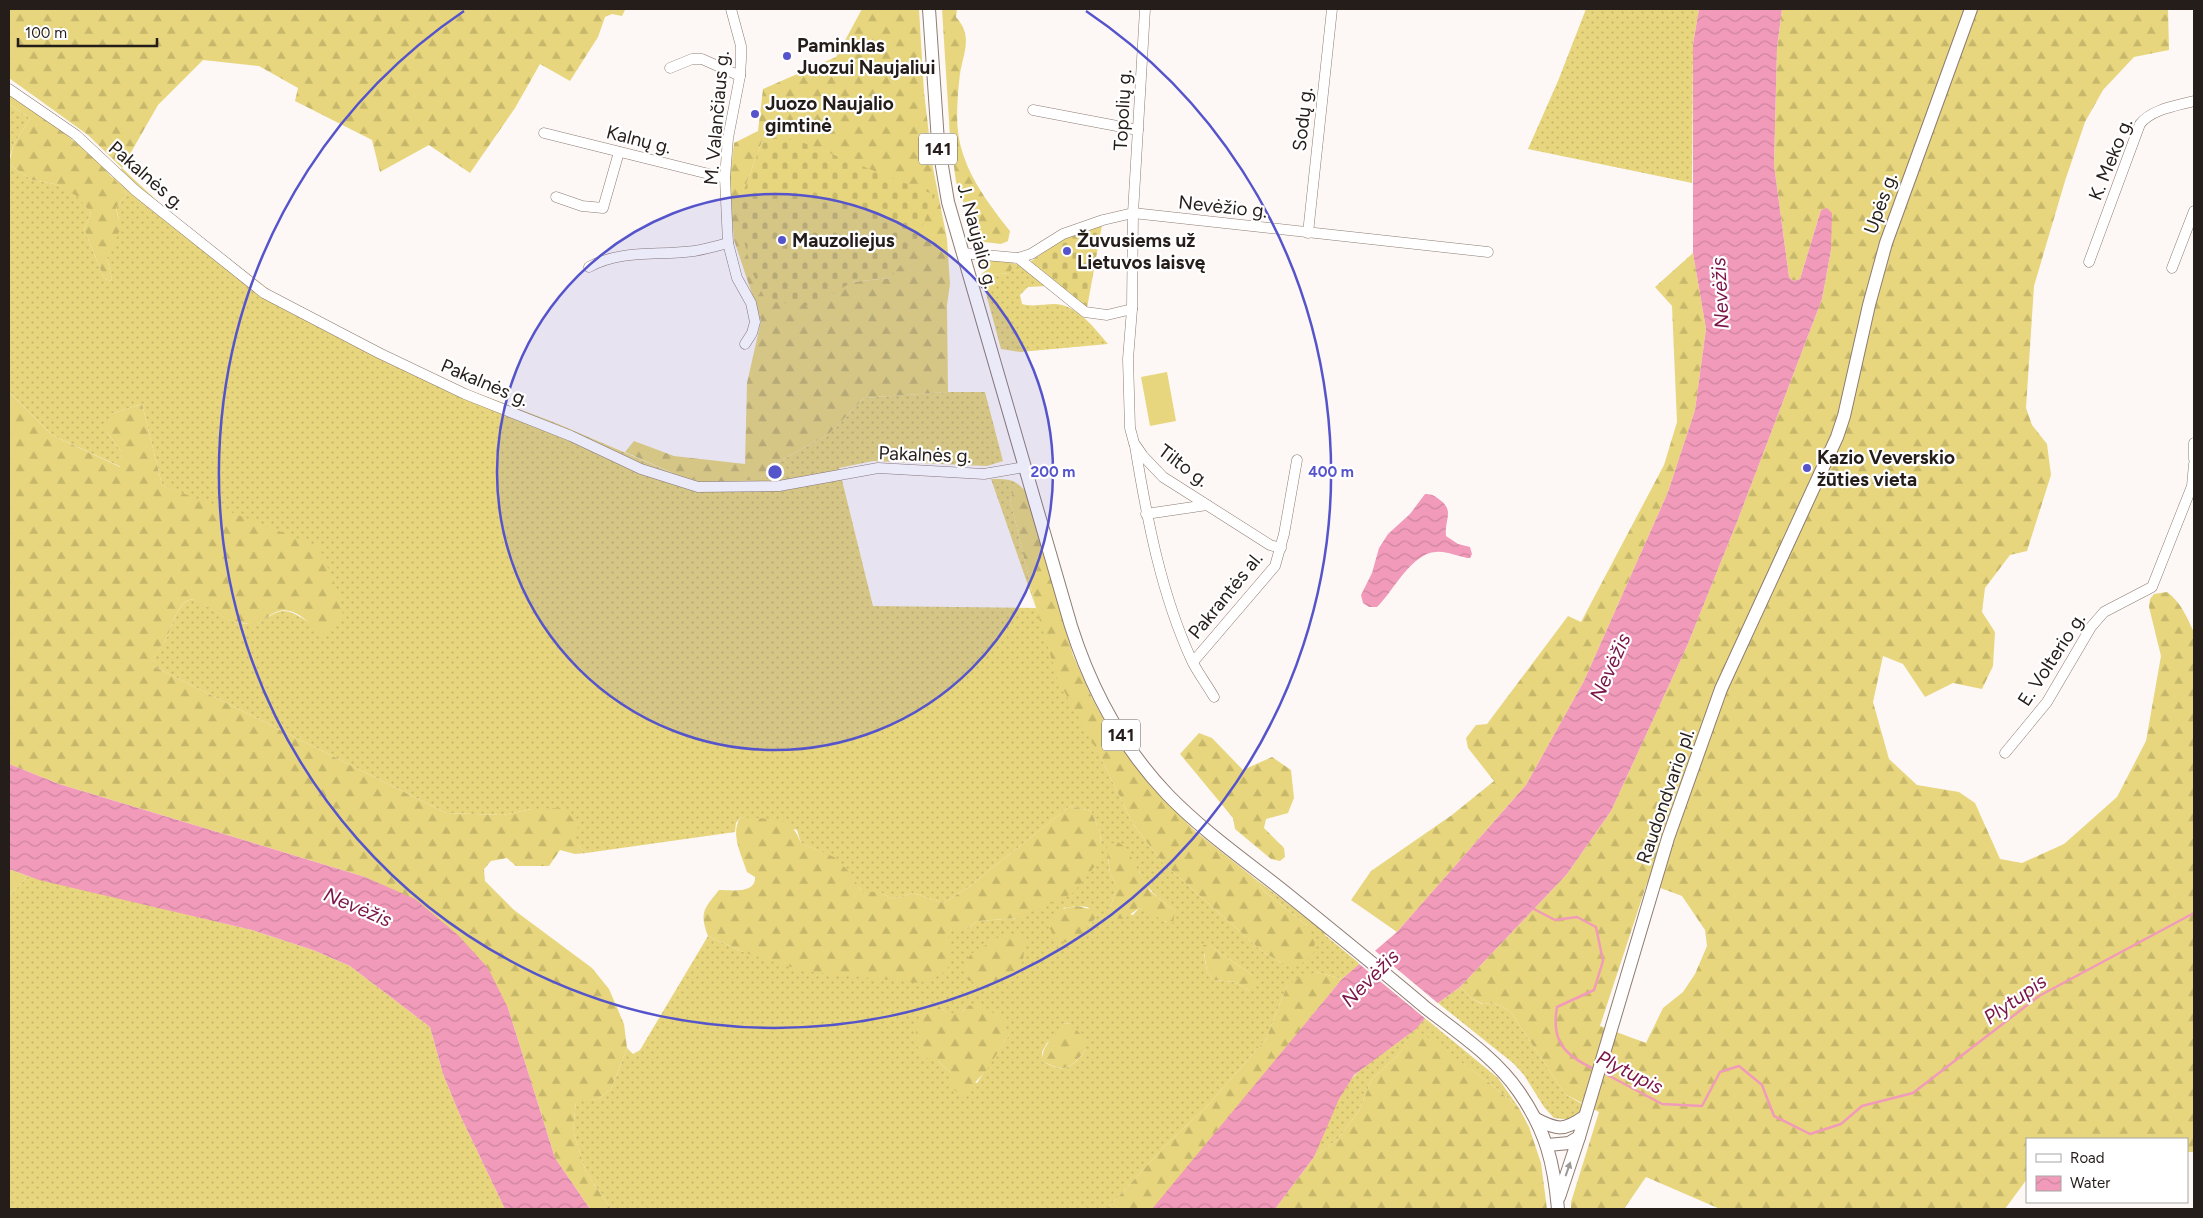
<svg xmlns="http://www.w3.org/2000/svg" width="2203" height="1218" viewBox="0 0 2203 1218" font-family="Figtree,sans-serif">
	<defs>
		<pattern id="grass-dots" width="8" height="8" patternUnits="userSpaceOnUse" patternTransform="scale(1.25)"><rect width="8" height="8" fill="#e7d67d"/><path d="M2 2h.1M6 6h.1" fill="none" stroke="#c6b76b" stroke-width="1.8" stroke-linecap="round"/></pattern>
		<pattern id="forest-firs" width="22" height="20" patternUnits="userSpaceOnUse" patternTransform="scale(1.25)"><rect width="22" height="20" fill="#e7d67d"/><path d="M5 1l3.5 6h-7zM16 11l3.5 6h-7z" fill="#c6b76b"/></pattern>
		<pattern id="cemetery-stones" width="16" height="16" patternUnits="userSpaceOnUse" patternTransform="scale(1.25)"><rect width="16" height="16" fill="#e7d67d"/><path d="M2 7V4a2 2 0 0 1 4 0v3zM10 15v-3a2 2 0 0 1 4 0v3z" fill="#c6b76b"/></pattern>
		<pattern id="water-waves" width="16" height="10" patternUnits="userSpaceOnUse" patternTransform="scale(1.25)"><rect width="16" height="10" fill="#f19aba"/><path d="M0 5q4-4 8 0t8 0" fill="none" stroke="#ce849f"/></pattern>
	</defs>
	<rect width="100%" height="100%" fill="#fdf8f6"/>
	<g fill="url(#grass-dots)" fill-rule="evenodd">
		<polygon points="1586,9 1699,9 1693,44 1692,183 1528,149 1558,81"/>
		<polygon points="9,104 30,118 13,146 9,160"/>
		<path d="M9,164L32,180L55,184L77,195L91,213L84,229L104,278L110,281L112,279L107,258L119,219L116,208L127,194L112,178L122,168L170,213L271,291L445,381L556,423L684,478L759,479L780,461L829,434L864,398L948,392H985L1003,461L987,466L873,461L839,468L873,606L1036,608L991,479C1004,479 1014,478 1023,489L1016,488L1010,499L1036,608L1101,758L1133,824L1163,863L1263,952L1282,963L1308,926L1266,893L1253,877L1326,933L1325,935L1360,964L1342,979L1317,972L1287,986L1266,1039L1209,1104L1166,1145L1107,1209H611L586,1172L573,1131L576,1101L598,1099L611,1089L627,1048L633,1054L640,1050L708,936L743,952L947,936L952,929H966L978,921L1018,918L1101,846L1100,832L1091,811L1070,806L970,886L944,903L913,893L892,899L880,892H862C842,859 835,858 801,843L797,830L741,817L736,823L735,832L586,853L575,842L574,836L531,809L503,815L446,813L153,666C154,648 163,648 168,635C189,574 198,607 235,622C241,624 251,624 258,624C282,607 285,607 310,623L212,506L162,485L142,404L111,414L107,432L122,453L121,467L52,435L9,392ZM1108,857L1139,871C1146,890 1160,899 1175,911L1166,922L1149,910L1139,908L1133,915L1109,910L1116,891V884L1110,874ZM1077,906L1088,907L1096,918L1089,926L1063,908ZM1209,945L1252,975L1250,991L1235,982L1214,980L1207,972L1204,954ZM935,1003L946,1013H961L968,1006L1009,1035L977,1083L950,1072L938,1061ZM1064,1023L1071,1024L1086,1050C1070,1069 1066,1074 1042,1061V1052L1047,1043L1057,1035Z"/>
		<path d="M1009,262L1019,265L1047,286L1028,287L1020,295L1022,304C1036,308 1050,302 1062,305C1081,310 1097,331 1108,344L1020,352L1001,349L981,275L986,270L989,275L1010,273Z"/>
		<polygon points="28,876 252,930 313,950 350,966 430,1027 443,1074 459,1113 505,1209 9,1209 9,896"/>
		<polygon points="1460,987 1471,998 1482,1004 1495,1003 1510,1011 1565,1094 1582,1104 1581,1112 1571,1120 1554,1118 1544,1107 1524,1075 1513,1063 1438,1003"/>
		<path d="M1425,1018L1498,1078L1519,1108L1491,1084L1416,1030L1398,1055L1372,1079L1359,1111L1337,1140L1314,1157C1325,1131 1334,1094 1356,1074C1377,1054 1406,1041 1425,1018Z"/>
	</g>
	<g fill="url(#forest-firs)" fill-rule="evenodd">
		<polygon points="9,9 625,9 625,10 622,16 612,14 605,17 598,37 570,81 540,64 515,108 470,173 429,145 380,172 372,140 295,101 298,88 259,66 203,60 158,105 122,168 88,135 9,78"/>
		<path d="M862,9H919L924,92L933,168L947,239L950,284L947,305L948,392L864,398L829,434L780,461L759,479L713,482L684,478L625,452L634,441L674,456L745,464L747,383L761,321L734,240L729,185L734,143L758,131L763,89L836,57ZM764,136L799,142L934,195L890,278L852,282L736,206L746,185Z"/>
		<path d="M942,9H957L956,17C973,36 964,51 960,74C958,89 956,116 958,131C962,169 987,202 1010,231L1008,241L1001,244L984,242L970,220L956,182L950,137Z"/>
		<path d="M1782,9H2168L2169,50L2134,57L2103,90L2085,122L2065,181L2034,286L2026,408L2032,425L2047,444L2051,475L2027,551L2010,555L1985,588L1982,612L1995,632L1993,666L1982,689L1953,683L1925,697L1903,664L1883,656L1873,702L1889,759L1917,785L1959,792L1975,803L2000,859L2022,863L2064,844L2117,797L2146,741L2161,656L2149,607L2150,599L2154,594L2167,592C2181,602 2187,618 2194,632V1152H2187V1139H2027V1179L2005,1209H1720L1646,1177L1624,1209H1571V1202L1599,1112L1565,1094L1510,1011L1495,1003L1483,1004L1471,998L1460,987L1567,874L1611,811L1687,646L1737,522L1822,299L1831,250L1827,209L1821,210L1800,279L1793,281L1789,277L1774,165L1777,48ZM1647,883L1682,896L1705,930L1707,946L1695,974L1683,992L1663,1008L1646,1043L1600,1026Z"/>
		<polygon points="9,94 54,125 94,157 127,194 116,208 121,228 107,258 112,279 110,281 104,278 84,229 91,213 77,196 55,184 32,180 9,164 13,146 30,118 9,104"/>
		<polygon points="1693,253 1706,329 1695,410 1668,492 1584,681 1526,785 1397,932 1351,900 1371,871 1452,815 1494,781 1468,748 1466,738 1476,725 1487,724 1568,616 1581,622 1664,465 1677,422 1672,306 1655,287"/>
		<polygon points="985,259 1009,262 1012,267 1010,273 989,275 986,270 990,266 984,266 981,263"/>
		<path d="M9,392L52,435L120,467L122,453L107,432L105,424L111,414L142,404L162,485L319,547L336,587L344,618L321,635C310,623 292,603 274,613C268,616 263,621 258,624C251,624 241,624 235,622C198,608 189,573 168,635C163,648 154,649 153,666L446,813L503,815L531,809L565,808L578,827C572,840 576,843 586,853L575,854L560,850L549,866H516L507,858L491,861L484,869L485,881L514,910L592,968L609,989L624,1024L627,1048L611,1089L598,1099L576,1102L573,1131L586,1172L611,1209H590L555,1158L508,1008L365,877L59,784L9,764Z"/>
		<polygon points="1016,487 1025,489 1073,655 1092,698 1112,735 1168,804 1195,831 1253,877 1266,893 1308,926 1315,942 1313,954 1299,966 1282,963 1263,952 1163,863 1133,824 1101,758 1058,680 1036,608 1010,499"/>
		<polygon points="1199,733 1212,738 1243,770 1272,757 1291,770 1294,798 1288,813 1266,819 1264,828 1284,848 1285,857 1280,861 1271,859 1235,829 1233,818 1180,754"/>
		<path d="M1070,806L1091,811L1100,832L1101,846L1099,861L1073,893L1018,918L978,921L966,929H952L948,936L952,948L947,971L920,983L804,971L743,952L708,936C699,912 704,909 719,890C731,890 756,894 755,877L747,872C742,856 729,832 741,817C768,821 790,812 801,843L836,858L851,874L862,892H880L892,899L913,893L944,903L970,886Z"/>
		<path d="M1118,842L1126,848L1150,891L1175,911L1173,923C1160,922 1152,911 1139,908L1124,919L1114,918L1109,910L1116,891V884L1110,874L1107,847L1110,844Z"/>
		<polygon points="9,869 28,876 9,896"/>
		<path d="M1077,906L1095,910L1096,918C1079,937 1064,959 1047,923C1055,910 1063,908 1077,906Z"/>
		<polygon points="1004,934 1018,936 1025,941 1023,960 1015,975 983,987 968,980 963,967 971,954"/>
		<polygon points="1203,945 1209,945 1252,975 1255,986 1250,991 1235,982 1214,980 1207,972"/>
		<polygon points="1317,972 1342,979 1160,1201 1152,1209 1107,1209 1166,1145 1209,1104 1266,1039 1287,986 1299,977"/>
		<path d="M935,1003L946,1013H961L968,1006L978,1004L1002,1018L1009,1035L986,1071L963,1095L952,1089L950,1072L938,1061L920,1056C914,1034 914,1024 927,1004Z"/>
		<path d="M1063,1023L1071,1024L1084,1038L1086,1050C1070,1068 1067,1074 1042,1061C1042,1044 1055,1037 1063,1023Z"/>
		<polygon points="1416,1029 1491,1084 1519,1108 1529,1127 1541,1163 1547,1209 1275,1209 1314,1157 1337,1140 1359,1111 1372,1079 1398,1055"/>
	</g>
	<g fill="url(#cemetery-stones)">
		<polygon points="764,136 799,141 935,195 912,251 890,278 852,282 813,306 766,301 752,272 735,206 746,185"/>
		<polygon points="1102,225 1087,308 1029,263 1058,241"/>
	</g>
	<polygon fill="#e7d67d" points="1167,372 1176,421 1150,426 1141,377"/>
	<g fill="url(#water-waves)">
		<polygon points="1699,9 1782,9 1777,48 1774,165 1789,277 1793,281 1800,279 1821,210 1827,208 1832,213 1831,250 1822,299 1737,522 1687,646 1611,811 1567,874 1460,987 1438,1003 1416,1029 1354,1075 1339,1099 1314,1157 1275,1209 1152,1209 1342,979 1397,932 1526,785 1584,681 1668,492 1695,410 1706,329 1693,253 1693,44"/>
		<path d="M1425,494C1432,494 1435,496 1440,500C1455,511 1444,520 1446,536L1458,544L1470,547L1472,554L1470,558H1467C1457,556 1446,551 1436,552C1411,553 1393,592 1377,607H1369L1363,603L1361,595L1372,573L1379,548L1388,534L1410,514Z"/>
		<polygon points="9,764 59,784 365,877 415,899 458,935 488,968 508,1008 555,1158 590,1209 505,1209 459,1113 443,1074 430,1027 350,966 313,950 252,930 39,880 9,869"/>
	</g>
	<polygon fill="#fdf8f6" points="1373,949 1440,1005 1427,1020 1358,963"/>
	<g fill="none" stroke-linecap="round" stroke-linejoin="round">
		<g stroke="#f19aba" stroke-width="2.5">
			<path d="M1532,908L1555,920L1577,917L1596,927L1603,961L1594,990L1557,1007C1551,1041 1564,1055 1594,1069"/>
			<polyline points="1602,1072 1662,1104 1702,1106 1720,1072 1739,1066 1762,1085 1774,1116 1810,1134 1841,1124 1862,1106 1913,1093 2039,996 2194,913"/>
		</g>
		<defs>
			<g id="minor">
				<polyline points="731,9 741,46 741,59 740,76 728,138 725,178 728,243 737,278 751,303 755,322 752,333 745,344"/>
				<polyline points="1145,9 1133,213 1132,309 1128,359 1130,428 1134,443 1143,456 1163,477 1270,545 1281,548"/>
				<polyline points="670,68 692,59 702,59 740,76"/>
				<polyline points="9,89 76,135 136,191 264,293 379,353 465,394 571,436 641,469 698,487 779,486 878,468 984,474 1025,467"/>
				<polyline points="1033,110 1138,130"/>
				<polyline points="544,133 725,178"/>
				<polyline points="556,197 582,206 603,208 619,152"/>
				<polyline points="1308,233 1332,9"/>
				<polyline points="962,253 1018,258 1031,254 1063,234 1103,220 1133,213 1488,252"/>
				<polyline points="1018,258 1085,312 1107,315 1132,309"/>
				<path d="M2089,262L2140,124C2152,109 2176,106 2194,101"/>
				<path d="M589,267C622,249 658,256 694,251C706,249 717,246 728,243"/>
				<polyline points="2172,268 2194,211"/>
				<polyline points="2194,443 2194,459"/>
				<path d="M1135,446C1147,519 1161,594 1192,661C1198,673 1207,685 1214,697"/>
				<polyline points="1146,514 1207,505"/>
				<polyline points="1193,662 1275,566 1284,534 1297,460"/>
				<polyline points="2005,753 2047,702 2091,627 2104,612 2152,587 2192,486 2194,464"/>
			</g>
			<g id="major">
				<path d="M929,9L938,142L948,202L1071,626C1091,689 1122,747 1168,795C1204,832 1246,861 1286,893C1333,931 1380,969 1426,1008C1458,1033 1496,1058 1519,1092C1546,1131 1554,1163 1558,1209"/>
				<path d="M1536,1119C1557,1130 1564,1131 1584,1117"/>
				<polyline points="1548,1145 1569,1143 1579,1137"/>
				<polyline points="1559,1197 1579,1137 1668,838 1721,689 1837,437 1844,416 1869,305 1886,243 1971,9"/>
			</g>
		</defs>
		<use href="#minor" stroke="#8e7b72" stroke-width="11"/>
		<use href="#major" stroke="#8e7b72" stroke-width="14"/>
		<use href="#minor" stroke="#fff" stroke-width="10"/>
		<use href="#major" stroke="#fff" stroke-width="12"/>
	</g>
	<defs><path id="oneway-solid" d="M-6-.8H1V-3.2L6.5 0L1 3.2V.8H-6Z" transform="scale(1.25)"/></defs>
	<use fill="#9d9998" href="#oneway-solid" transform="translate(1568 1169) rotate(-71)"/>
	<circle cx="775" cy="472" r="278" fill="#5654cb" fill-opacity=".12"/>
	<g fill="none" stroke="#5654cb" stroke-width="2.5">
		<circle cx="775" cy="472" r="278"/>
		<path d="M1086 11A556 556 0 1 1 464 11"/>
	</g>
	<g fill="#5654cb" stroke="#fff" stroke-width="2">
		<circle cx="787" cy="56" r="5"/>
		<circle cx="755" cy="114" r="5"/>
		<circle cx="782" cy="240" r="5"/>
		<circle cx="1067" cy="251" r="5"/>
		<circle cx="1807" cy="468" r="5"/>
	</g>
	<g text-anchor="middle" stroke-width="4.5" stroke-linejoin="round" paint-order="stroke">
		<g fill="#fff" stroke="#66615f" stroke-width="1">
			<rect x="919" y="133.5" width="38" height="31" rx="4"/>
			<rect x="1102" y="719.5" width="38" height="31" rx="4"/>
		</g>
		<g font-size="18" font-weight="bold" fill="#251d1a">
			<text x="938" y="155">141</text>
			<text x="1121" y="741">141</text>
		</g>
		<g font-size="19" font-weight="bold" fill="#251d1a" stroke="#fff" text-anchor="start">
			<text x="797" y="52">Paminklas<tspan x="797" dy="22">Juozui Naujaliui</tspan></text>
			<text x="765" y="110">Juozo Naujalio<tspan x="765" dy="22">gimtinė</tspan></text>
			<text x="792" y="247">Mauzoliejus</text>
			<text x="1077" y="247">Žuvusiems už<tspan x="1077" dy="22">Lietuvos laisvę</tspan></text>
			<text x="1817" y="464">Kazio Veverskio<tspan x="1817" dy="22">žūties vieta</tspan></text>
		</g>
		<g font-size="19" fill="#251d1a" stroke="#fff">
			<text transform="translate(1122 110) rotate(-87)" y="7">Topolių g.</text>
			<text transform="translate(716 118) rotate(-85)" y="7">M. Valančiaus g.</text>
			<text transform="translate(1302 119) rotate(-84)" y="7">Sodų g.</text>
			<text transform="translate(639 139) rotate(14)" y="7">Kalnų g.</text>
			<text transform="translate(2110 159) rotate(-68)" y="7">K. Meko g.</text>
			<text transform="translate(147 175) rotate(41)" y="7">Pakalnės g.</text>
			<text transform="translate(1880 203) rotate(-70)" y="7">Upės g.</text>
			<text transform="translate(1223 206) rotate(6)" y="7">Nevėžio g.</text>
			<text transform="translate(978 236) rotate(75)" y="7">J. Naujalio g.</text>
			<text transform="translate(485 382) rotate(23)" y="7">Pakalnės g.</text>
			<text transform="translate(925 454) rotate(2)" y="7">Pakalnės g.</text>
			<text transform="translate(1184 465) rotate(37)" y="7">Tilto g.</text>
			<text transform="translate(1225 595) rotate(-51)" y="7">Pakrantės al.</text>
			<text transform="translate(2051 659) rotate(-57)" y="7">E. Volterio g.</text>
			<text transform="translate(1665 796) rotate(-71)" y="7">Raudondvario pl.</text>
		</g>
		<g font-size="20" font-style="italic" fill="#7a1548" stroke="#fff">
			<text transform="translate(1720 293) rotate(-93)" y="7">Nevėžis</text>
			<text transform="translate(1610 667) rotate(-66)" y="7">Nevėžis</text>
			<text transform="translate(358 907) rotate(23)" y="7">Nevėžis</text>
			<text transform="translate(1370 978) rotate(-45)" y="7">Nevėžis</text>
			<text transform="translate(2015 999) rotate(-35)" y="7">Plytupis</text>
			<text transform="translate(1630 1072) rotate(27)" y="7">Plytupis</text>
		</g>
	</g>
	<circle cx="775" cy="472" r="8" fill="#5654cb" stroke="#fff" stroke-width="2.5"/>
	<g font-size="15" text-anchor="middle" font-weight="bold" fill="#5654cb" stroke="#fff" stroke-width="4.5" stroke-linejoin="round" paint-order="stroke">
		<text x="1053" y="477">200 m</text>
		<text x="1331" y="477">400 m</text>
	</g>
	<rect width="2203" height="1218" fill="none" stroke="#251d1a" stroke-width="20"/>
	<rect x="2026" y="1138" width="162" height="65" fill="#ffffff" stroke="#a8a5a3"/>
	<rect x="2036" y="1154" width="25" height="8" fill="#ffffff" stroke="#a8a5a3"/>
	<text x="2070" y="1163" font-size="15" fill="#251d1a">Road</text>
	<rect x="2036" y="1176" width="25" height="15" fill="url(#water-waves)" stroke="#a8a5a3"/>
	<text x="2070" y="1188" font-size="15" fill="#251d1a">Water</text>
	<path d="M18 38v8h139v-8" fill="none" stroke="#251d1a" stroke-width="2.5"/>
	<text x="25" y="38" font-size="15" fill="#251d1a" stroke="#ffffff" stroke-width="4" paint-order="stroke">100 m</text>
</svg>
